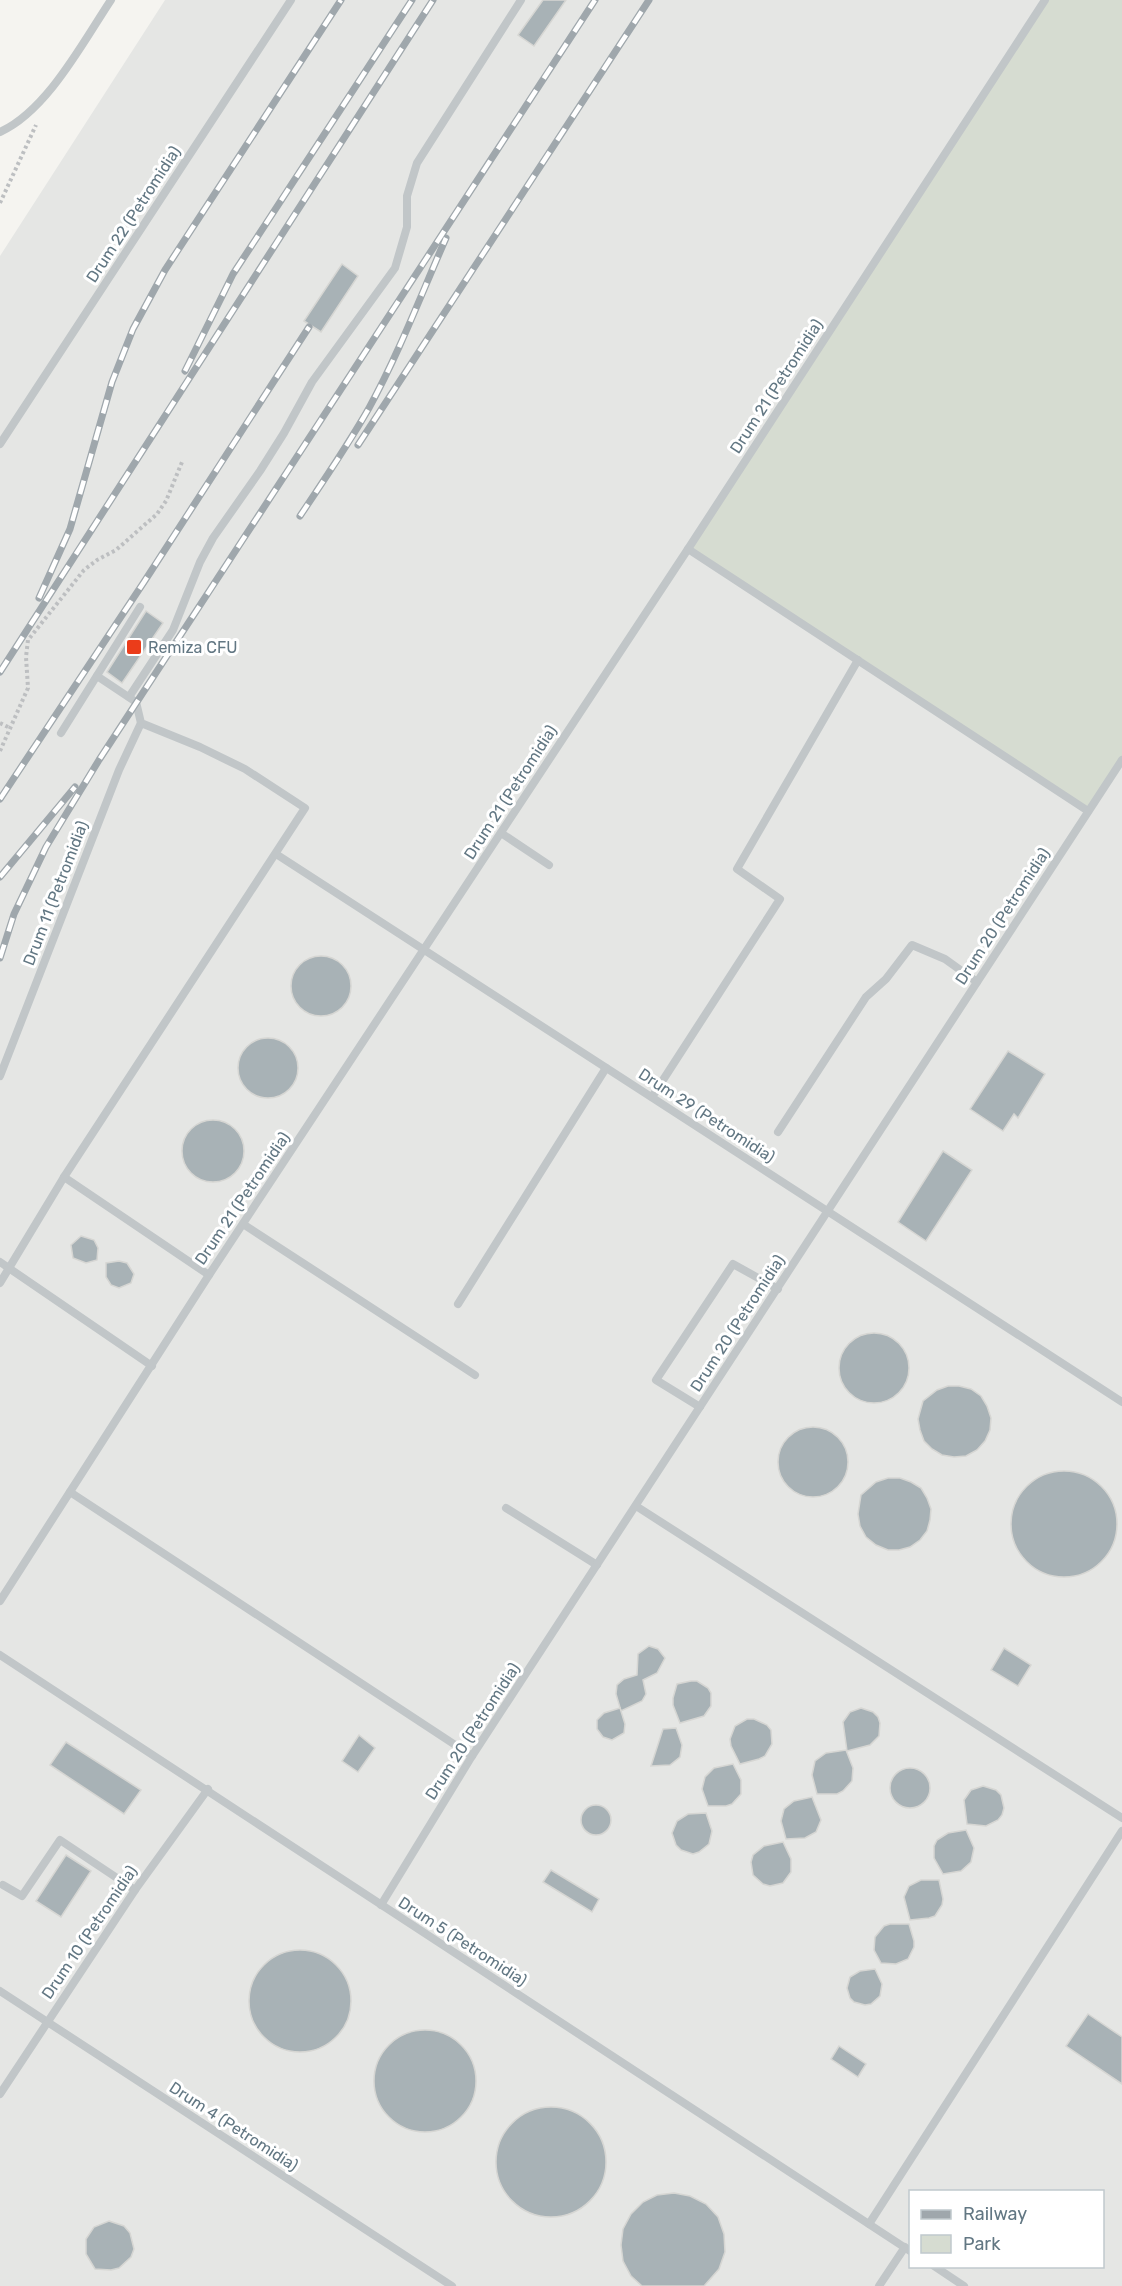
<svg xmlns="http://www.w3.org/2000/svg" width="1122" height="2286" viewBox="0 0 1122 2286" font-family="Rubik,sans-serif">
	<rect width="100%" height="100%" fill="#f5f4f0"/>
	<path fill="#e5e6e4" fill-rule="evenodd" d="M165,0H1122V2286H0V256ZM910,2192H1102V2266H910Z"/>
	<polygon fill="#d6dcd1" points="1045,0 1122,0 1122,759 1088,811 688,549"/>
	<g fill="#a8b2b6" stroke="#d6d6d3" stroke-width="1.5">
		<polygon points="543,0 566,0 534,46 518,35"/>
		<polygon points="342,264 358,276 321,332 304,321"/>
		<polygon points="146,611 163,623 122,683 107,672"/>
		<circle cx="321" cy="986" r="30"/>
		<circle cx="268" cy="1068" r="30"/>
		<polygon points="1008,1051 1045,1074 1018,1118 1014,1114 1003,1131 970,1109"/>
		<circle cx="213" cy="1151" r="31"/>
		<polygon points="943,1151 972,1170 926,1241 898,1222"/>
		<polygon points="81,1236 94,1240 98,1248 97,1260 86,1263 73,1258 71,1245"/>
		<polygon points="119,1261 127,1263 134,1274 131,1283 119,1288 111,1285 106,1277 106,1263"/>
		<circle cx="874" cy="1368" r="35"/>
		<polygon points="948,1386 959,1386 971,1389 981,1396 987,1406 991,1418 990,1430 985,1441 977,1450 966,1456 954,1457 942,1455 932,1449 924,1441 920,1430 918,1419 923,1401 937,1390"/>
		<circle cx="813" cy="1462" r="35"/>
		<circle cx="1064" cy="1524" r="53"/>
		<polygon points="888,1478 900,1478 911,1482 921,1488 927,1498 931,1509 930,1520 927,1531 920,1540 910,1547 899,1550 888,1550 876,1545 866,1537 860,1526 858,1514 861,1495 876,1482"/>
		<polygon points="649,1646 658,1649 665,1658 657,1673 643,1680 646,1694 642,1701 621,1711 616,1694 617,1685 624,1679 637,1675 638,1654"/>
		<polygon points="1004,1648 1031,1665 1018,1686 991,1670"/>
		<polygon points="691,1681 697,1681 708,1688 711,1693 711,1706 704,1716 680,1723 673,1705 673,1698 677,1684"/>
		<polygon points="620,1708 625,1724 624,1733 612,1740 603,1737 597,1729 597,1720 604,1713"/>
		<polygon points="861,1708 873,1712 878,1717 880,1723 879,1736 870,1745 847,1751 843,1722 850,1712"/>
		<polygon points="747,1719 754,1719 767,1725 771,1730 772,1744 765,1756 759,1759 740,1764 731,1746 730,1739 735,1726"/>
		<polygon points="676,1728 682,1745 680,1757 670,1765 651,1766 663,1729"/>
		<polygon points="359,1735 375,1748 358,1772 342,1761"/>
		<polygon points="66,1742 141,1790 124,1814 50,1765"/>
		<polygon points="846,1750 853,1768 852,1781 843,1791 837,1794 817,1794 812,1775 815,1761 826,1753"/>
		<polygon points="733,1764 741,1780 741,1794 732,1804 726,1806 708,1806 702,1789 705,1777 714,1768"/>
		<circle cx="910" cy="1788" r="20"/>
		<polygon points="983,1786 996,1790 1001,1795 1004,1808 1002,1815 998,1820 986,1826 967,1824 964,1800 971,1790"/>
		<polygon points="812,1797 821,1820 816,1832 805,1838 786,1839 781,1821 784,1809 794,1801"/>
		<circle cx="596" cy="1820" r="15"/>
		<polygon points="706,1813 712,1831 709,1844 699,1852 693,1854 681,1850 676,1845 672,1833 677,1821 688,1814"/>
		<polygon points="966,1830 974,1848 971,1862 961,1871 943,1874 934,1858 934,1846 937,1840 948,1833"/>
		<polygon points="783,1842 791,1859 791,1872 783,1883 770,1886 763,1884 753,1875 751,1862 753,1855 764,1846"/>
		<polygon points="66,1855 91,1871 61,1917 36,1901"/>
		<polygon points="551,1870 599,1899 592,1912 543,1882"/>
		<polygon points="921,1880 939,1880 943,1899 942,1905 935,1916 929,1918 910,1920 904,1897 909,1886"/>
		<polygon points="890,1924 909,1924 914,1941 914,1947 908,1959 896,1964 881,1963 874,1950 875,1937 884,1926"/>
		<circle cx="300" cy="2001" r="51"/>
		<polygon points="875,1969 882,1984 880,1996 871,2004 865,2005 854,2002 850,1998 847,1988 850,1977 860,1971"/>
		<polygon points="1088,2014 1122,2037 1122,2084 1066,2046"/>
		<circle cx="425" cy="2081" r="51"/>
		<polygon points="839,2046 866,2064 858,2077 831,2059"/>
		<circle cx="551" cy="2162" r="55"/>
		<polygon points="674,2193 690,2196 706,2204 718,2217 724,2234 725,2252 719,2269 704,2286 642,2286 631,2276 623,2261 621,2245 623,2229 631,2214 643,2202 657,2195"/>
		<polygon points="109,2221 124,2226 130,2233 134,2249 131,2257 119,2268 111,2270 95,2269 86,2254 86,2239 94,2227"/>
	</g>
	<g fill="none" stroke-linecap="round" stroke-linejoin="round">
		<g stroke="#bdbfc1" stroke-width="4" stroke-dasharray="3 3" stroke-linecap="butt">
			<polyline points="0,203 36,125"/>
			<polyline points="0,723 10,728"/>
			<polyline points="0,751 28,688 26,657 28,640 84,570 97,560 116,550 157,514 166,501 182,462"/>
		</g>
		<g stroke="#c1c6c8" stroke-width="8">
			<path d="M0,132C47,111 83,42 111,0"/>
			<polyline points="0,444 291,0"/>
			<polyline points="688,549 1088,811"/>
			<polyline points="129,697 173,630 200,562 213,538 260,471 284,433 312,382 395,268 407,227 407,196 417,163 521,0"/>
			<polyline points="61,733 140,607"/>
			<polyline points="501,833 549,865"/>
			<polyline points="276,854 1122,1402"/>
			<polyline points="0,1076 119,770 141,723"/>
			<polyline points="652,1097 780,899 737,869 858,660"/>
			<polyline points="778,1132 866,997 886,979 912,945 945,959 977,982"/>
			<polyline points="64,1177 209,1275"/>
			<polyline points="243,1224 475,1375"/>
			<polyline points="0,1262 152,1366"/>
			<polyline points="0,1283 64,1177 305,808 245,769 200,747 141,723 136,702 97,676"/>
			<polyline points="458,1304 606,1068"/>
			<polyline points="700,1407 656,1380 733,1264 778,1289"/>
			<polyline points="70,1492 472,1756"/>
			<polyline points="636,1506 1122,1818"/>
			<polyline points="506,1508 597,1565"/>
			<polyline points="0,1601 209,1275 688,549 1045,0"/>
			<polyline points="0,1655 910,2251"/>
			<polyline points="3,1885 22,1896 60,1840 135,1890"/>
			<polyline points="381,1905 472,1756 1122,760"/>
			<polyline points="0,1991 452,2286"/>
			<polyline points="0,2094 135,1890 208,1789"/>
			<polyline points="869,2224 1122,1831"/>
			<polyline points="934,2266 964,2286"/>
			<polyline points="879,2286 905,2247"/>
		</g>
		<defs>
			<g id="rail">
				<polyline points="185,371 233,274 412,0"/>
				<polyline points="358,445 649,0"/>
				<path d="M300,516C324,480 348,445 369,408C399,353 421,295 446,238"/>
				<polyline points="39,598 70,529 112,382 133,329 165,270 341,0"/>
				<polyline points="0,672 433,0"/>
				<polyline points="0,799 144,582 309,327"/>
				<polyline points="0,877 75,787"/>
				<polyline points="0,958 14,914 46,847 99,760 595,0"/>
			</g>
		</defs>
		<use href="#rail" stroke="#9fa7ac" stroke-width="7"/>
		<use href="#rail" stroke="#fff" stroke-width="4.5" stroke-dasharray="14" stroke-linecap="butt"/>
	</g>
	<rect fill="#eb3c1a" stroke="#fff" stroke-width="2" x="126" y="639" width="16" height="16" rx="3"/>
	<g text-anchor="middle" stroke-width="6" stroke-linejoin="round" paint-order="stroke">
		<g font-size="16" fill="#627783" stroke="#fff">
			<text transform="translate(133 214) rotate(-57)" y="6">Drum 22 (Petromidia)</text>
			<text transform="translate(776 386) rotate(-57)" y="6">Drum 21 (Petromidia)</text>
			<text transform="translate(510 792) rotate(-57)" y="6">Drum 21 (Petromidia)</text>
			<text transform="translate(55 893) rotate(-69)" y="6">Drum 11 (Petromidia)</text>
			<text transform="translate(1002 916) rotate(-57)" y="6">Drum 20 (Petromidia)</text>
			<text transform="translate(707 1115) rotate(33)" y="6">Drum 29 (Petromidia)</text>
			<text transform="translate(242 1198) rotate(-56)" y="6">Drum 21 (Petromidia)</text>
			<text transform="translate(737 1323) rotate(-57)" y="6">Drum 20 (Petromidia)</text>
			<text transform="translate(472 1731) rotate(-57)" y="6">Drum 20 (Petromidia)</text>
			<text transform="translate(89 1932) rotate(-56)" y="6">Drum 10 (Petromidia)</text>
			<text transform="translate(463 1941) rotate(33)" y="6">Drum 5 (Petromidia)</text>
			<text transform="translate(234 2126) rotate(33)" y="6">Drum 4 (Petromidia)</text>
		</g>
		<g font-size="16" fill="#627783" stroke="#fff" text-anchor="start">
			<text x="148" y="653">Remiza CFU</text>
		</g>
	</g>
	<rect x="909" y="2190" width="195" height="78" fill="#ffffff" stroke="#c0c9cd" stroke-width="1.5"/>
	<rect x="921" y="2210" width="30" height="9" fill="#9fa7ac" stroke="#c0c9cd" stroke-width="1.5"/>
	<text x="963" y="2220" font-size="18" fill="#627783">Railway</text>
	<rect x="921" y="2235" width="30" height="18" fill="#d6dcd1" stroke="#c0c9cd" stroke-width="1.5"/>
	<text x="963" y="2250" font-size="18" fill="#627783">Park</text>
</svg>
